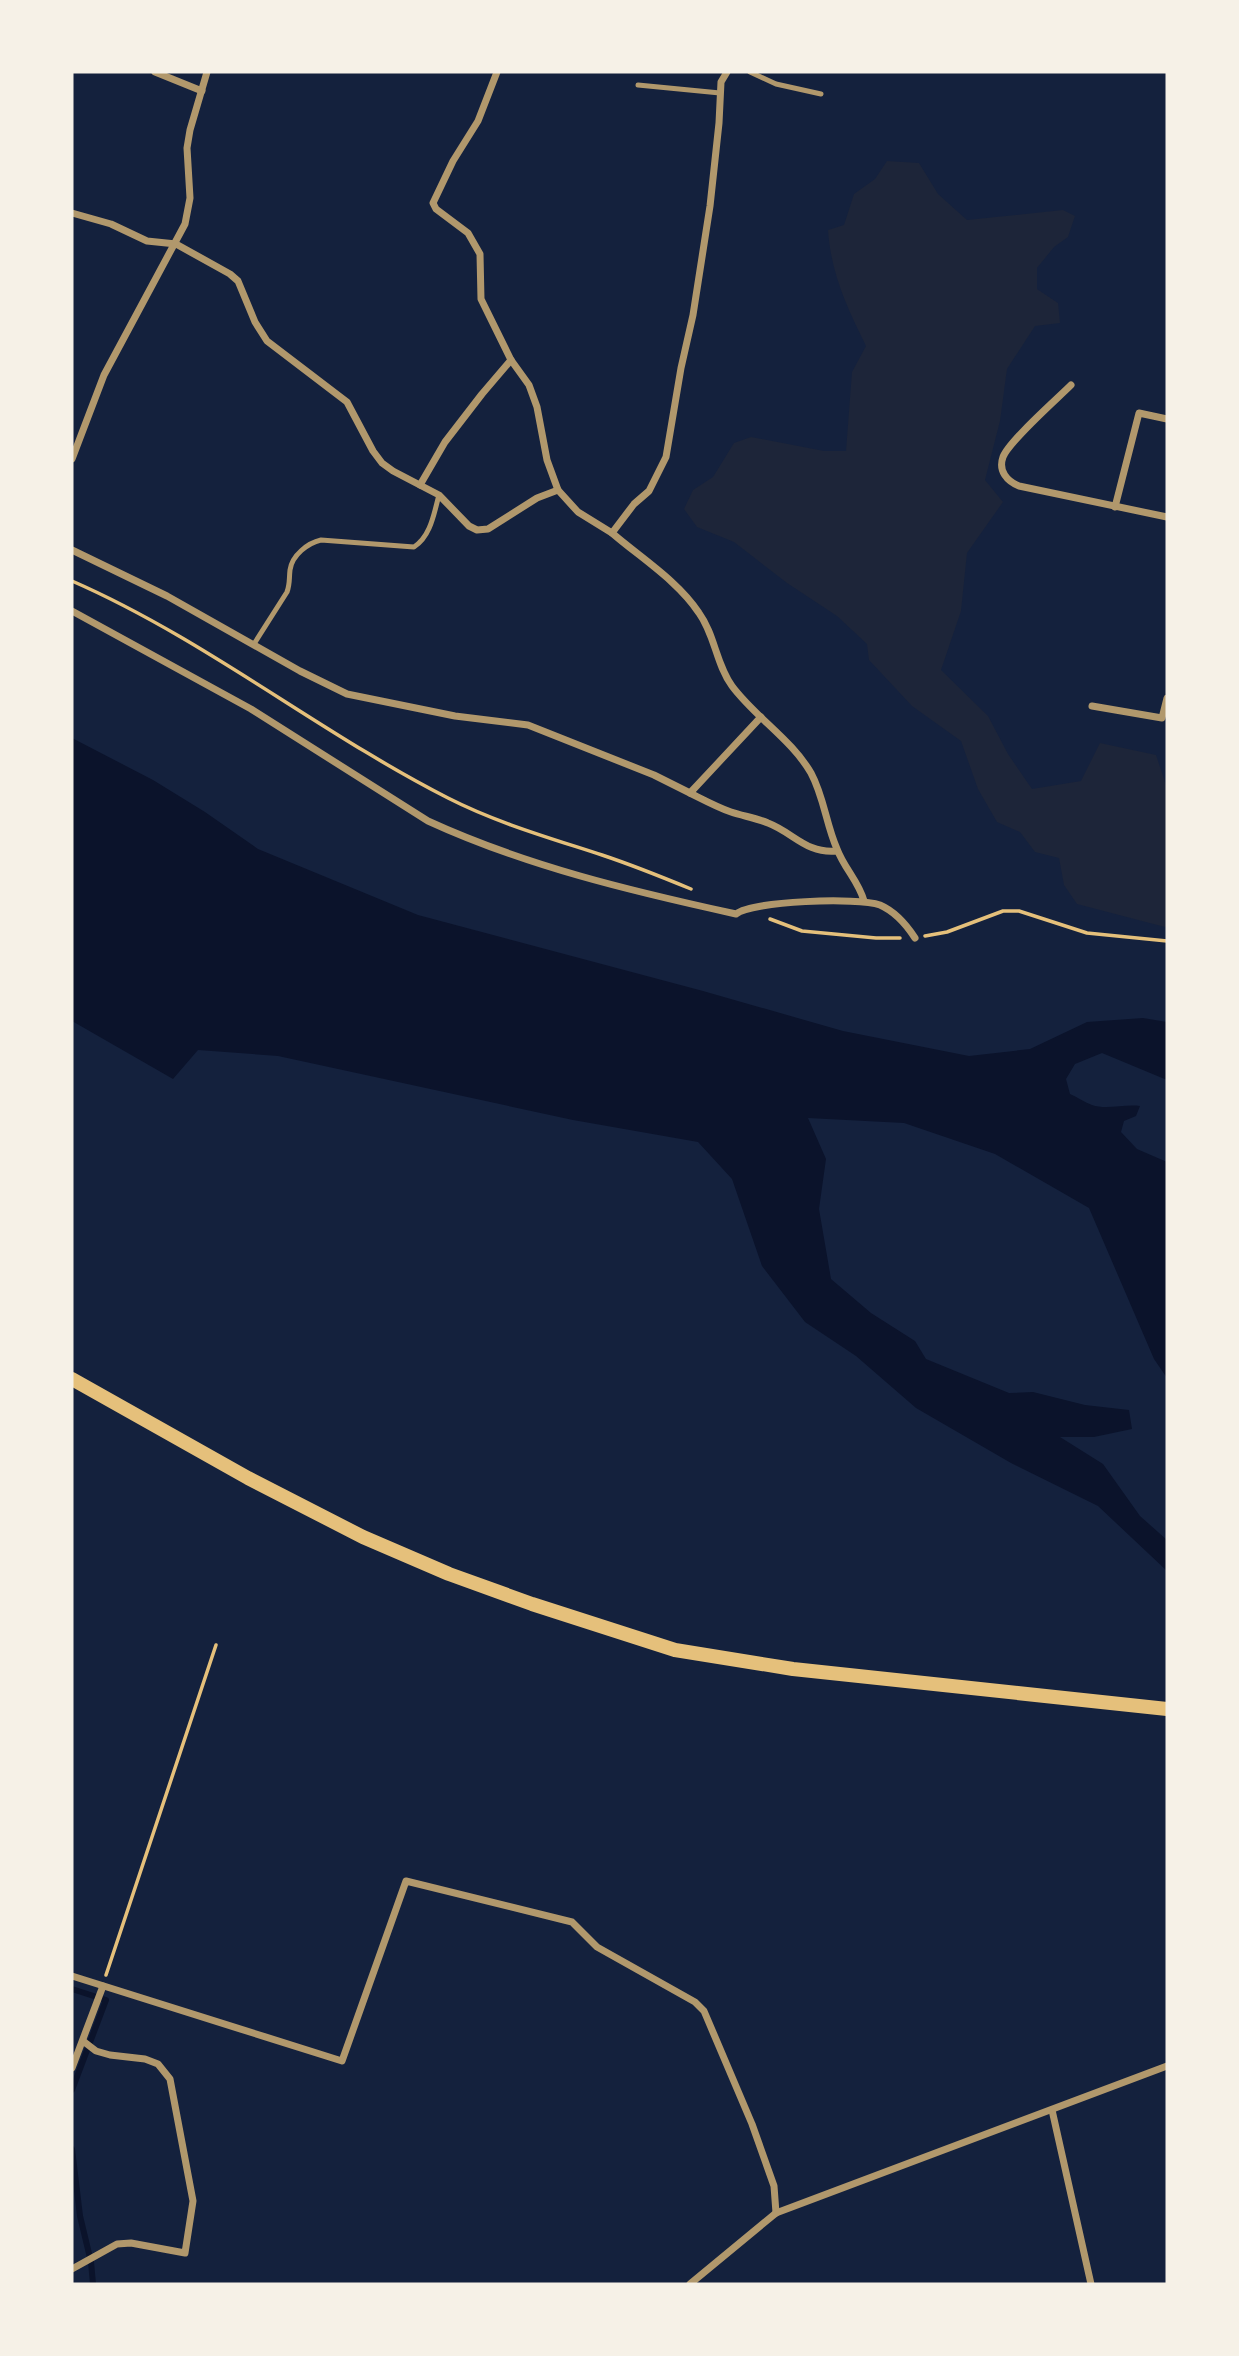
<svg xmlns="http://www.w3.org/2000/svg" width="1239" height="2356" viewBox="0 0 1239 2356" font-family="Raleway,sans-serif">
	<rect width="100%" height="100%" fill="#14213d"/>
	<path fill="#1d2539" d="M887,161L919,163L938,194L967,220L1063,210L1075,216L1068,237L1054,247L1037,268V289L1058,303L1060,323L1035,326L1007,369L1000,421L985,480L1003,502L967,553L961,611L941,670L988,716L1008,754L1032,789L1081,781L1100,743L1156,755L1167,788V925L1165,927L1077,904L1064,885L1059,858L1035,852L1020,832L997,822L978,789L961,741L912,706L869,660L867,644L837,616L787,583L734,542L697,527L684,509L693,490L713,477L734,443L751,437L824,451H846L852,372L866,346C847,307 831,274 828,230L844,225L854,194L875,179Z"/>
	<path fill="#0b132b" d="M72,738L153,780L205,812L258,849L418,915L703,991L843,1031L969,1056L1030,1049L1087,1022L1143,1018L1167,1022V1080L1102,1053L1075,1064L1066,1079L1070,1094C1077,1097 1084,1102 1092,1105C1106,1110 1124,1104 1140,1106L1136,1116L1124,1121L1121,1132L1137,1149L1167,1162V1378L1154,1359L1089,1208L995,1154L904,1123L808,1118L826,1159L819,1209L831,1279L871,1313L915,1341L926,1359L1009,1393L1033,1392L1085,1405L1129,1410L1132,1429L1094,1437H1060L1103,1464L1140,1516L1167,1540V1571L1098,1506L1011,1463L916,1408L856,1356L805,1322L762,1266L732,1179L698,1142L573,1120L278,1056L198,1050L173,1079L72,1021Z"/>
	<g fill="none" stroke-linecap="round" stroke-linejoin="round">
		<g stroke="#0b132b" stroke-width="6">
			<polyline points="72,1989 106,2000 72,2090"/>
			<polyline points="72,2149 80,2216 91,2262 93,2284"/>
		</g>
		<g stroke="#e5c07b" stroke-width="3.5">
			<path d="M72,581C205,639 320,733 448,798C497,823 550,838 602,855C632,865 662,877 691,889"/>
			<polyline points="770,919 802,931 876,938 900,938"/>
			<polyline points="925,936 947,932 1003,911 1019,911 1087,933 1167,941"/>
			<polyline points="106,1975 216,1645"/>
		</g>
		<g stroke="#b1986c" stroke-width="5">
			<polyline points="750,72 776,84 821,94"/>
			<polyline points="638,85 720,93"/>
			<path d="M254,644L287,592C290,584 289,579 290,570C292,555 308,543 321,540L414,547C431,536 434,513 439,495"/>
		</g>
		<g stroke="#b1986c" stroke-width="7">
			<polyline points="155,72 202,91"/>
			<polyline points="497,72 478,121 453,161 433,203 436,209 468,233 480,254 481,299 511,360 529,385 537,407 547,460 558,490 578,512 612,533"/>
			<path d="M727,72L721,82L719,123L710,206L693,315L681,368L666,457L649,491L634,504L612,533C641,558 678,581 699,613C715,635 716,664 732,686C755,717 792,740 811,773C824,797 826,824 837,849C844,868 859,882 864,901"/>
			<polyline points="72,213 111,224 147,241 176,244 230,274 238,281 255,322 267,341 347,402 373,451 382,463 393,471 439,495 469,526 477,530 488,529 537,498 558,490"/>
			<path d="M1071,385C1057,399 1009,441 1003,457C998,471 1007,481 1019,486L1167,517"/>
			<polyline points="72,459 104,375 185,224 190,198 187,148 190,130 207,72"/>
			<polyline points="420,485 445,442 482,394 511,360"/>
			<polyline points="1115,507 1139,413 1167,419"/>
			<polyline points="72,550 167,596 300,671 347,694 455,716 528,725 654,775 690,793"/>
			<path d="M72,611L251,709L428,821C526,866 631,891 736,914C751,901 858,897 880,905C896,912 906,924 915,938"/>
			<polyline points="1092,706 1162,718 1167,698"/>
			<path d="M761,717L690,793C704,800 717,807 731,812C743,816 756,818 768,823C794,833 806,854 837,851"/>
			<polyline points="72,1976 342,2061 406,1881 572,1922 597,1947 695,2002 704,2011 752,2124 774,2186 776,2213"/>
			<polyline points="72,2068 103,1986"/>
			<polyline points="1052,2110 1091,2284"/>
			<polyline points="72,2269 117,2244 131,2243 185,2253 193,2201 170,2079 158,2064 145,2059 110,2055 96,2051 83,2041"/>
			<polyline points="690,2284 776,2213 1167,2066"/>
		</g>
		<polyline stroke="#e5c07b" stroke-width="14" points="72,1379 248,1478 363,1537 449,1574 532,1604 675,1650 793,1669 1167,1709"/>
	</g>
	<rect width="1239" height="2356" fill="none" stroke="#f6f1e7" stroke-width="147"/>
</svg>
